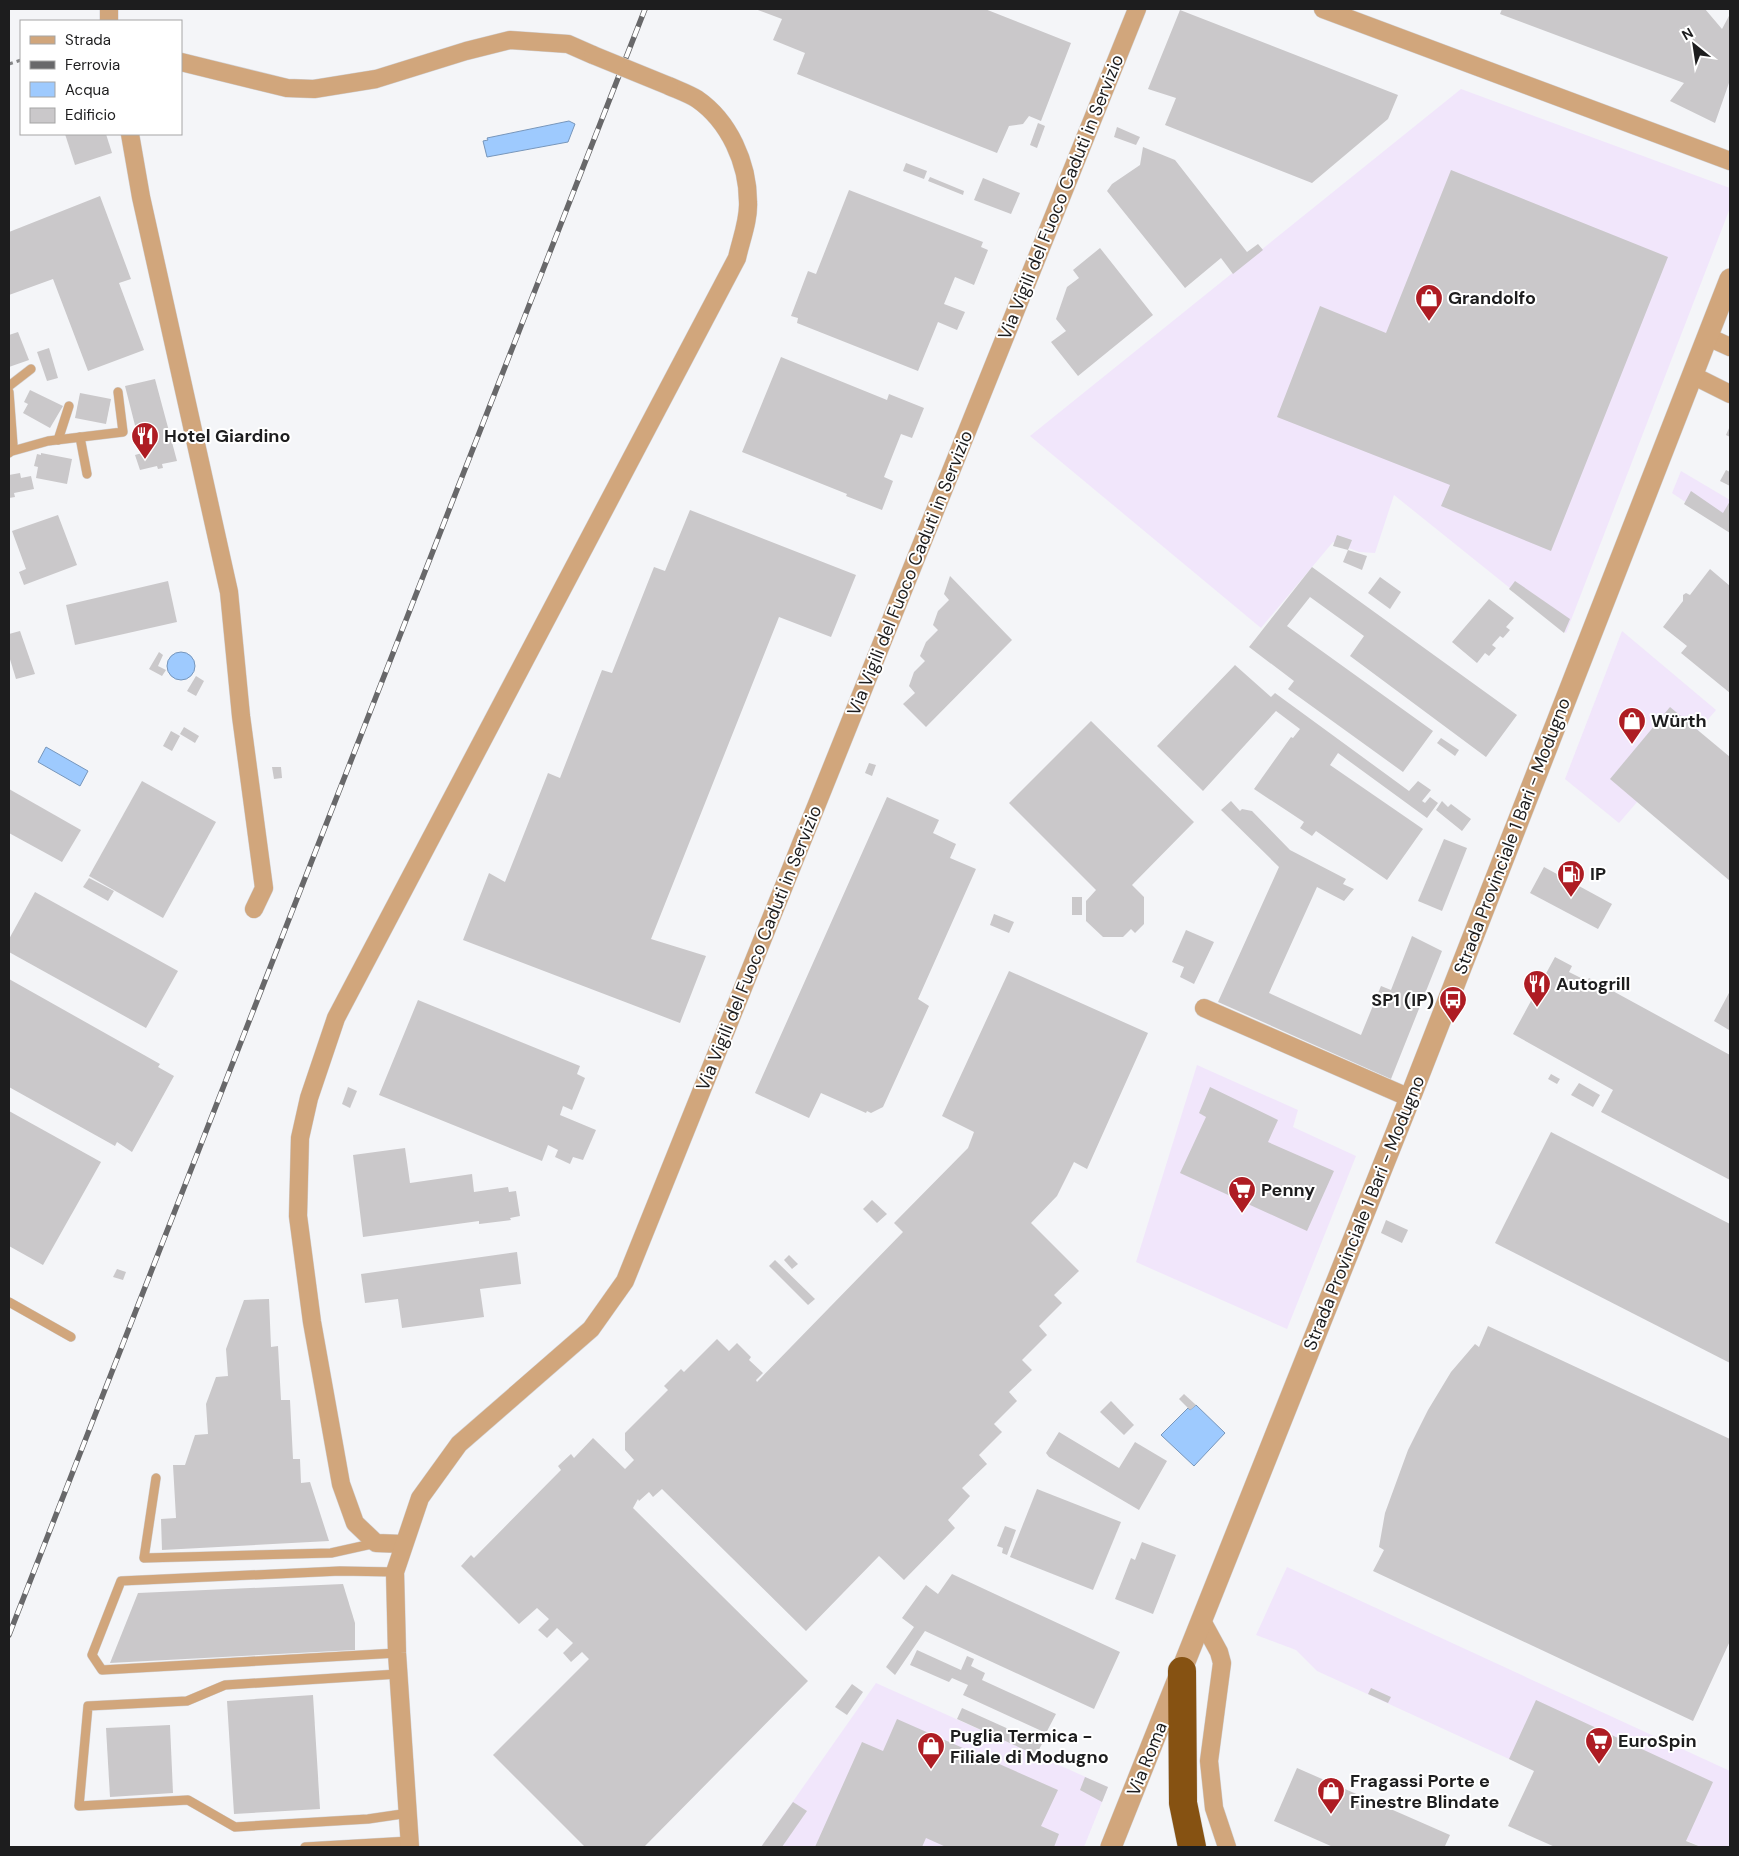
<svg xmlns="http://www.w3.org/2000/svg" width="1739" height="1856" viewBox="0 0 1739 1856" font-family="'DM Sans',sans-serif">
	<rect width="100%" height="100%" fill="#f4f5f8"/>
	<g fill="#f1e6fb">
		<polygon points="1461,89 1730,188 1730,208 1566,633 1394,495 1375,553 1359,552 1333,542 1261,628 1030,436"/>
		<polygon points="1681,471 1730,500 1730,532 1672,493"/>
		<polygon points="1622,631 1716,710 1619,823 1565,779"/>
		<polygon points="1197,1065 1298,1110 1293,1127 1356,1156 1287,1329 1136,1262"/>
		<polygon points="1287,1567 1730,1771 1730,1847 1701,1847 1317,1671 1296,1650 1256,1635"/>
		<polygon points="876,1683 1108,1787 1084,1847 761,1847"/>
	</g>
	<g fill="#9ecafe" stroke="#7796bb">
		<polygon points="569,121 575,124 568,142 487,157 483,141 488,140 487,138"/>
		<circle cx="181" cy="666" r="14"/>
		<polygon points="46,747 88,771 80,786 38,762"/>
		<polygon points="1196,1405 1225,1433 1194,1466 1161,1435 1188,1408 1190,1410"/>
	</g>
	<g fill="#cac8ca">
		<polygon points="755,9 985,9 1071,43 1041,121 1029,116 1023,124 1009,126 997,153 797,74 805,53 773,40 782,19"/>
		<polygon points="1502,9 1705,9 1722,29 1730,14 1730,80 1715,123 1670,101 1684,83 1500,14"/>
		<polygon points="1180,10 1398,95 1388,119 1312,183 1165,125 1176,98 1148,89"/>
		<polygon points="1038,123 1045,126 1037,148 1030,145"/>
		<polygon points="1117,127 1140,137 1136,145 1114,137"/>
		<polygon points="65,134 106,134 112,153 75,165"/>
		<polygon points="1143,147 1175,160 1247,252 1258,244 1263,250 1233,274 1221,258 1185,288 1107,191 1112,184 1140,165"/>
		<polygon points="906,163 927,171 924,179 903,171"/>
		<polygon points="1451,170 1668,257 1551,551 1441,506 1450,485 1277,417 1320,306 1386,333"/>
		<polygon points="930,177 964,191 963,195 928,181"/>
		<polygon points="983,178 1020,193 1011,214 974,200"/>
		<polygon points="849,190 983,242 981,247 988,250 974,285 955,277 944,304 965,312 957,330 938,322 918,371 797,323 798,318 791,316 808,271 816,274"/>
		<polygon points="100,196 131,279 119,283 144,350 88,371 53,279 9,295 9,232"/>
		<polygon points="1100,248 1153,315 1078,376 1051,342 1066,331 1056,319 1067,287 1079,278 1073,270"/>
		<polygon points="18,332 29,360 9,367 9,335"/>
		<polygon points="49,348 58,378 47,381 37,352"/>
		<polygon points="781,357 887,400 889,394 924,408 912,438 901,434 884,477 893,481 882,510 846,496 847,494 742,452"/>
		<polygon points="155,379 177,461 162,464 163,468 158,469 157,466 140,470 135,455 142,453 125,386"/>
		<polygon points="30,390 63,406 50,428 23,413 28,404 24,402"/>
		<polygon points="80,393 111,399 106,424 75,418"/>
		<polygon points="1730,426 1730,437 1726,435"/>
		<polygon points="41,453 72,459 67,484 36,478 38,467 34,466 37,454 41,455"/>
		<polygon points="1726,470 1730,472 1730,486 1720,481"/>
		<polygon points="20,473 21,478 31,476 34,489 14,493 15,497 9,498 9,475"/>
		<polygon points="1691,491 1723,513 1730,501 1730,533 1684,504"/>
		<polygon points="690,510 856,575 831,637 779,617 651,939 706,956 680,1023 463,940 489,873 505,882 548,773 560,778 602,670 612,673 654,567 665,571"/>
		<polygon points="58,515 77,565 24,585 19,572 26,569 12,531"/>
		<polygon points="1337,535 1352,540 1348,550 1333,546"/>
		<polygon points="1348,550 1367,556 1362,570 1343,562"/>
		<polygon points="1312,567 1517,715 1486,757 1350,656 1364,636 1310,597 1287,626 1433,731 1403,772 1288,689 1294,681 1249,647"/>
		<polygon points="1710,569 1730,586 1730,693 1681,653 1687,646 1663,627 1683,601 1683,595 1686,593 1690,595"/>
		<polygon points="950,576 1012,640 926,727 903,704 915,693 909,686 914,672 925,661 920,656 926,642 938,630 933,625 938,611 949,600 944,594"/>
		<polygon points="1380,577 1401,592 1390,609 1368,593"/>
		<polygon points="168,581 177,622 75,645 66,605"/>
		<polygon points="1515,581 1570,619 1564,633 1509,589"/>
		<polygon points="1489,599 1514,618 1506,627 1510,630 1503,638 1500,636 1492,645 1496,648 1489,656 1485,653 1477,663 1452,642"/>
		<polygon points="20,631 35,674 16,679 9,656 9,634"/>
		<polygon points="159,652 163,655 158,666 166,670 162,676 149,669"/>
		<polygon points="1235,665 1271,697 1275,693 1409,791 1418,781 1431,790 1422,801 1425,803 1430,797 1438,803 1427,818 1338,753 1330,765 1423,829 1387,880 1316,831 1312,836 1300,828 1304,822 1254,789 1291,737 1293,738 1300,729 1276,711 1203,791 1157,746"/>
		<polygon points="196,676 204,681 196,696 187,691"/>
		<polygon points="1670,707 1730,757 1730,881 1610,779"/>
		<polygon points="1091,721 1194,822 1132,885 1144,897 1144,924 1135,933 1131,929 1123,937 1103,937 1086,921 1086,901 1096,890 1009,803"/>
		<polygon points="184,727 199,736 195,743 180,734"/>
		<polygon points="171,731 180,736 172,751 163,746"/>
		<polygon points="1441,738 1459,750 1455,756 1437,743"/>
		<polygon points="869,763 876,765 872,776 865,773"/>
		<polygon points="272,767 281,767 282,778 274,779"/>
		<polygon points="142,781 216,822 163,918 89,876"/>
		<polygon points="9,789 81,830 62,862 9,833"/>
		<polygon points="887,797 939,820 933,833 956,844 950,858 976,869 918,999 929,1006 883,1107 871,1113 867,1111 866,1113 821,1093 809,1118 755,1093"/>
		<polygon points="1231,801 1240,811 1242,809 1252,811 1290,850 1346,879 1343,884 1354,889 1344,901 1317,887 1269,993 1361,1035 1381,986 1391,990 1412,936 1442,951 1391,1079 1218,1002 1279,867 1221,810"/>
		<polygon points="1442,801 1448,807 1451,804 1471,819 1462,831 1436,810"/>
		<polygon points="1444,839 1467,848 1442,911 1418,901"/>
		<polygon points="1544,867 1612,904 1598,929 1530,893"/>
		<polygon points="89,878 114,891 108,901 83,887"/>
		<polygon points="35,892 178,971 146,1028 9,952 9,939"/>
		<rect x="1072" y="897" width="10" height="18"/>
		<polygon points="994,914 1014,922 1009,933 990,925"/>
		<polygon points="1186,930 1214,942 1194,984 1180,977 1184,967 1172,962"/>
		<polygon points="1555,957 1572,966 1569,972 1587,981 1589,978 1730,1055 1730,1180 1601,1112 1613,1090 1513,1034"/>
		<polygon points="1009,971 1148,1033 1087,1169 1074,1162 1057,1196 1031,1223 1079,1271 1054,1295 1062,1303 1039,1326 1047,1335 1022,1360 1032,1370 1009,1392 1017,1401 994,1424 1002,1432 979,1455 987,1464 962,1488 970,1496 948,1520 955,1528 904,1580 879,1556 806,1631 662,1489 653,1497 649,1492 639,1501 638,1499 633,1508 808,1681 644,1847 585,1847 493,1755 589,1659 582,1652 571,1662 563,1653 573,1643 557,1628 547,1638 538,1630 549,1619 537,1608 519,1624 461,1566 471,1555 474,1558 561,1470 558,1466 571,1454 574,1458 593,1438 625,1469 634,1460 625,1450 625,1433 668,1390 664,1386 681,1369 684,1372 717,1339 729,1351 737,1343 751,1357 749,1360 763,1373 756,1380 757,1382 903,1232 894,1223 968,1148 974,1132 942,1116"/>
		<polygon points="9,979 160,1064 158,1067 174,1076 132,1152 117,1142 115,1146 9,1087"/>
		<polygon points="1730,991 1730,1028 1729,1030 1714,1021"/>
		<polygon points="418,1000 580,1066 577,1074 585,1078 572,1110 563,1106 560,1115 596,1130 583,1160 573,1157 570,1164 555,1157 558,1150 548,1145 542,1161 379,1095"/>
		<polygon points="1551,1074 1560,1079 1557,1084 1548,1079"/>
		<polygon points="1579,1083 1600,1095 1593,1107 1571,1095"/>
		<polygon points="348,1087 357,1091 350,1108 342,1104"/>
		<polygon points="1210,1087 1278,1120 1268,1142 1334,1171 1307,1231 1180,1173 1206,1117 1199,1113"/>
		<polygon points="9,1111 101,1162 43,1265 9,1246"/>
		<polygon points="1551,1132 1730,1224 1730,1363 1495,1243"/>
		<polygon points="405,1148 410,1183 472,1174 474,1192 508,1187 509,1192 516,1191 520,1216 510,1218 511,1220 479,1224 479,1221 363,1237 353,1155"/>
		<polygon points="872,1200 887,1214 877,1223 863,1209"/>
		<polygon points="1386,1220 1408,1230 1402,1243 1381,1233"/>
		<polygon points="517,1252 521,1284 480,1289 484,1317 402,1328 398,1299 365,1303 361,1274"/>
		<polygon points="789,1255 798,1264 792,1269 784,1260"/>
		<polygon points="775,1260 815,1299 808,1305 769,1266"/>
		<polygon points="117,1269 126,1272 123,1280 113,1277"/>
		<polygon points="269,1299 271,1347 278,1346 281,1400 290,1400 293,1459 300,1459 301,1483 310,1482 329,1541 162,1550 161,1519 176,1518 173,1465 185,1465 195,1435 208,1434 206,1404 216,1377 228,1376 226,1349 244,1300"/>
		<polygon points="1488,1326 1730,1439 1730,1641 1693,1721 1373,1571 1384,1550 1379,1547 1385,1513 1408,1450 1428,1410 1451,1372 1475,1344 1479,1347"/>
		<polygon points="1184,1394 1196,1405 1190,1410 1179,1399"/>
		<polygon points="1111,1401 1134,1425 1124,1435 1100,1412"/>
		<polygon points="1059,1432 1119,1468 1135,1442 1167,1461 1139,1510 1049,1457 1046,1453"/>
		<polygon points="1037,1489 1121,1522 1093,1590 1010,1557"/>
		<polygon points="1005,1526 1016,1530 1007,1555 1002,1553 1003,1548 997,1546"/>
		<polygon points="1142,1542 1176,1555 1153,1614 1115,1599 1131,1558 1135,1560"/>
		<polygon points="952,1574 1120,1652 1094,1709 925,1631 895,1675 886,1667 914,1627 902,1618 926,1585 938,1594"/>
		<polygon points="343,1584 355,1623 355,1650 110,1663 138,1593"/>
		<polygon points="917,1650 961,1670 967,1656 974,1659 971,1666 985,1673 982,1680 1056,1714 1046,1733 963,1695 968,1685 952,1678 949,1682 910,1665"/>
		<polygon points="852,1684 863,1692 847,1715 835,1707"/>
		<polygon points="1371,1688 1391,1697 1388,1703 1368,1694"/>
		<polygon points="313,1695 320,1809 234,1814 227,1701"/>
		<polygon points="1536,1700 1713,1782 1686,1841 1701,1847 1555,1847 1508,1826 1534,1771 1509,1759"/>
		<polygon points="962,1708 1042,1744 1036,1755 957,1719"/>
		<polygon points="897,1719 1058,1790 1041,1826 1059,1834 1054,1847 946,1847 926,1838 922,1847 815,1847 862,1742 883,1751"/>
		<polygon points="170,1725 173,1793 110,1797 106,1728"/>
		<polygon points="1297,1768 1450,1835 1445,1846 1449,1847 1333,1847 1274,1821"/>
		<polygon points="1085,1777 1108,1787 1102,1802 1080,1790"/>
		<polygon points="793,1802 807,1811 782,1847 761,1847"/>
	</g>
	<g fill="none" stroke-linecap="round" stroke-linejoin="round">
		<defs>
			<g id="service">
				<polyline points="9,386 31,369"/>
				<polyline points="9,392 13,445 9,453"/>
				<polyline points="80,437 87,474"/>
				<polyline points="58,440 69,406"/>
				<polyline points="9,452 48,441 123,432 118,392"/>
				<polyline points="9,1302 71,1337"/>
				<polyline points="156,1478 144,1558 331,1553 376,1543"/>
				<polyline points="395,1572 340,1571 121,1581 92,1655 102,1670 397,1653"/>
				<polyline points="398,1674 225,1685 187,1701 88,1706 79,1806 188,1800 235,1827 368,1819 409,1813"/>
				<polyline points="305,1847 410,1841"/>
			</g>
			<g id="minor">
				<polyline points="1323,9 1730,161"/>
				<polyline points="109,21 109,9"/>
				<polyline points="181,62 287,88 314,89 376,79 466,51 510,40 568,44 593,55"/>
				<polyline points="130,134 141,197 229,592 241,716 264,888 254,909"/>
				<polyline points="1708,337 1730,347"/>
				<polyline points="1692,375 1730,394"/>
				<polyline points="1204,1008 1410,1098"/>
				<path d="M403,1544L376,1543L355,1523L341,1484L312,1322L298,1216L300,1138L309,1098L336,1018L737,258C741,240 749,220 748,202C748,163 729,121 697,99C689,94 678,90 669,86"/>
				<polyline points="1201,1619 1219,1652 1222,1663 1209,1761 1214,1808 1227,1847"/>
				<polyline points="410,1847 397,1653 395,1572 420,1498 459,1444 591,1329 625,1281 1137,9"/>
			</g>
			<polyline id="tertiary" points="1111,1847 1410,1098 1730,279"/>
			<polyline id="motorway" points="1182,1671 1183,1803 1192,1847"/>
		</defs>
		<use href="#service" stroke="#d2d2d5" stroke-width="10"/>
		<use href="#minor" stroke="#d2d2d5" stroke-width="19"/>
		<use href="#tertiary" stroke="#d2d2d5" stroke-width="22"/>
		<use href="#motorway" stroke="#d2d2d5" stroke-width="29"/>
		<polyline stroke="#848587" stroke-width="3" stroke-dasharray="4 4" stroke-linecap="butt" points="9,64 21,60"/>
		<use href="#service" stroke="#d1a67c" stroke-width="9"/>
		<use href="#minor" stroke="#d1a67c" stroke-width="18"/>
		<use href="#tertiary" stroke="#d1a67c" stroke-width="21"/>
		<use href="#motorway" stroke="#865212" stroke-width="28"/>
		<defs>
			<polyline id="rail" points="9,1635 645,9"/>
		</defs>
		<use href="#rail" stroke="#68686a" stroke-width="5.5"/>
		<use href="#rail" stroke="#fff" stroke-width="4" stroke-dasharray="11" stroke-linecap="butt"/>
		<defs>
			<polyline id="minor-bridge" points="593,55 669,86"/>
		</defs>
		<use href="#minor-bridge" stroke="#d2d2d5" stroke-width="19" stroke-linecap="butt"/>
		<use href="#minor-bridge" stroke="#d1a67c" stroke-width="18"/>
	</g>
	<defs>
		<symbol id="shop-pin" viewBox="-11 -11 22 30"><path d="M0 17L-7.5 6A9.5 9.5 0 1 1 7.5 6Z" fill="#ae1c23" stroke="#fff"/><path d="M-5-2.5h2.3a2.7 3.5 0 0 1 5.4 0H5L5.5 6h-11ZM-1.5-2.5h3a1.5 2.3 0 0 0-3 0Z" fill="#fff"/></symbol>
		<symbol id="restaurant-pin" viewBox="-11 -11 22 30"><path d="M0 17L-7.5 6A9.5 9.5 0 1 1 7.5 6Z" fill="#ae1c23" stroke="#fff"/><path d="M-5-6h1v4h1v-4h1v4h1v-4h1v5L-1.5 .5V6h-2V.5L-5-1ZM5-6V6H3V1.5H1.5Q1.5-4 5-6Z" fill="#fff"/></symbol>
		<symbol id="fuel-pin" viewBox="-11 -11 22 30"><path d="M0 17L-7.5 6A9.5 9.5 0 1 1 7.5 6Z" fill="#ae1c23" stroke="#fff"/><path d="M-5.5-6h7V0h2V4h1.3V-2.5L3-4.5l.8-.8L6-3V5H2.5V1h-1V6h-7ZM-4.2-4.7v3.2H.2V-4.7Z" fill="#fff"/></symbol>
		<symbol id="bus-pin" viewBox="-11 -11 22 30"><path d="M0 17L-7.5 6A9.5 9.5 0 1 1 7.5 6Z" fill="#ae1c23" stroke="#fff"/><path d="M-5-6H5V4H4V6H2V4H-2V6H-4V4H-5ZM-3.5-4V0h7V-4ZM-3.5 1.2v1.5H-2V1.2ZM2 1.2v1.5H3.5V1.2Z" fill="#fff"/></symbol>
		<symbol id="supermarket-pin" viewBox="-11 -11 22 30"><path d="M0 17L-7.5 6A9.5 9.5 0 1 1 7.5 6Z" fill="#ae1c23" stroke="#fff"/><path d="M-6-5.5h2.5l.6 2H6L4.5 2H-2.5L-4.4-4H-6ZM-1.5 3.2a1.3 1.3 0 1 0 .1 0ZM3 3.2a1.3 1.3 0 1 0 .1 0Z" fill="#fff"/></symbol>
	</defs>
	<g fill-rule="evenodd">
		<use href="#shop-pin" x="1413" y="282" width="32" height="43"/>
		<use href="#restaurant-pin" x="129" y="420" width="32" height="43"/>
		<use href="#shop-pin" x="1616" y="705" width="32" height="43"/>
		<use href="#fuel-pin" x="1555" y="858" width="32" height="43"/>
		<use href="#restaurant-pin" x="1521" y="968" width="32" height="43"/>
		<use href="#bus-pin" x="1437" y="984" width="32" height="43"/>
		<use href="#supermarket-pin" x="1226" y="1174" width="32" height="43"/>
		<use href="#supermarket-pin" x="1583" y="1725" width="32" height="43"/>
		<use href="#shop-pin" x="915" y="1730" width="32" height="43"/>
		<use href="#shop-pin" x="1315" y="1775" width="32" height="43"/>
	</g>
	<g text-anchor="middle" stroke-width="4" stroke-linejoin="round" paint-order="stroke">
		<g font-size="18" fill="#1d1d1e" stroke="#fff">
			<text transform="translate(1061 197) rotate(-68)" y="6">Via Vigili del Fuoco Caduti in Servizio</text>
			<text transform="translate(910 573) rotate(-68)" y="6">Via Vigili del Fuoco Caduti in Servizio</text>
			<text transform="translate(1512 836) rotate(-69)" y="6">Strada Provinciale 1 Bari - Modugno</text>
			<text transform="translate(759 948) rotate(-68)" y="6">Via Vigili del Fuoco Caduti in Servizio</text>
			<text transform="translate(1364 1213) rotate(-68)" y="6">Strada Provinciale 1 Bari - Modugno</text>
			<text transform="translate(1147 1759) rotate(-68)" y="6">Via Roma</text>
		</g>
		<g font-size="18" font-weight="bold" fill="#1d1d1e" stroke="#fff" text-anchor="start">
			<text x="1448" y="304">Grandolfo</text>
			<text x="164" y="442">Hotel Giardino</text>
			<text x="1651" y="727">Würth</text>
			<text x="1590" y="880">IP</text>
			<text x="1556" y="990">Autogrill</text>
			<text x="1434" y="1006" text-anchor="end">SP1 (IP)</text>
			<text x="1261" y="1196">Penny</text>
			<text x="950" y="1742">Puglia Termica -<tspan x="950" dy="21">Filiale di Modugno</tspan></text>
			<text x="1618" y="1747">EuroSpin</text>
			<text x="1350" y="1787">Fragassi Porte e<tspan x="1350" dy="21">Finestre Blindate</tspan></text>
		</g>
	</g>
	<rect width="1739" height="1856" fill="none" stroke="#1d1d1e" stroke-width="20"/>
	<rect x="20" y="20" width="162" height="115" fill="#ffffff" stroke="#a5a5a5"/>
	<rect x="30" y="36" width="25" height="8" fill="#d1a67c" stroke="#a5a5a5"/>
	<text x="65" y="45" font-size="15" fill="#1d1d1e">Strada</text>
	<rect x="30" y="61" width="25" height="8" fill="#68686a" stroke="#a5a5a5"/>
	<text x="65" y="70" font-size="15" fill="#1d1d1e">Ferrovia</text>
	<rect x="30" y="82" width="25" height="15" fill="#9ecafe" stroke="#a5a5a5"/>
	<text x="65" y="95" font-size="15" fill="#1d1d1e">Acqua</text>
	<rect x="30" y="108" width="25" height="15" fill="#cac8ca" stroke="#a5a5a5"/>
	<text x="65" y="120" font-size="15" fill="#1d1d1e">Edificio</text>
	<g transform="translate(1694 45) rotate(330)" stroke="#ffffff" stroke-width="4" paint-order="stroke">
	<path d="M0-4L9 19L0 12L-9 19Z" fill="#1d1d1e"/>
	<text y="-8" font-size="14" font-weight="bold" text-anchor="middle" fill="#1d1d1e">N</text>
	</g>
</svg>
